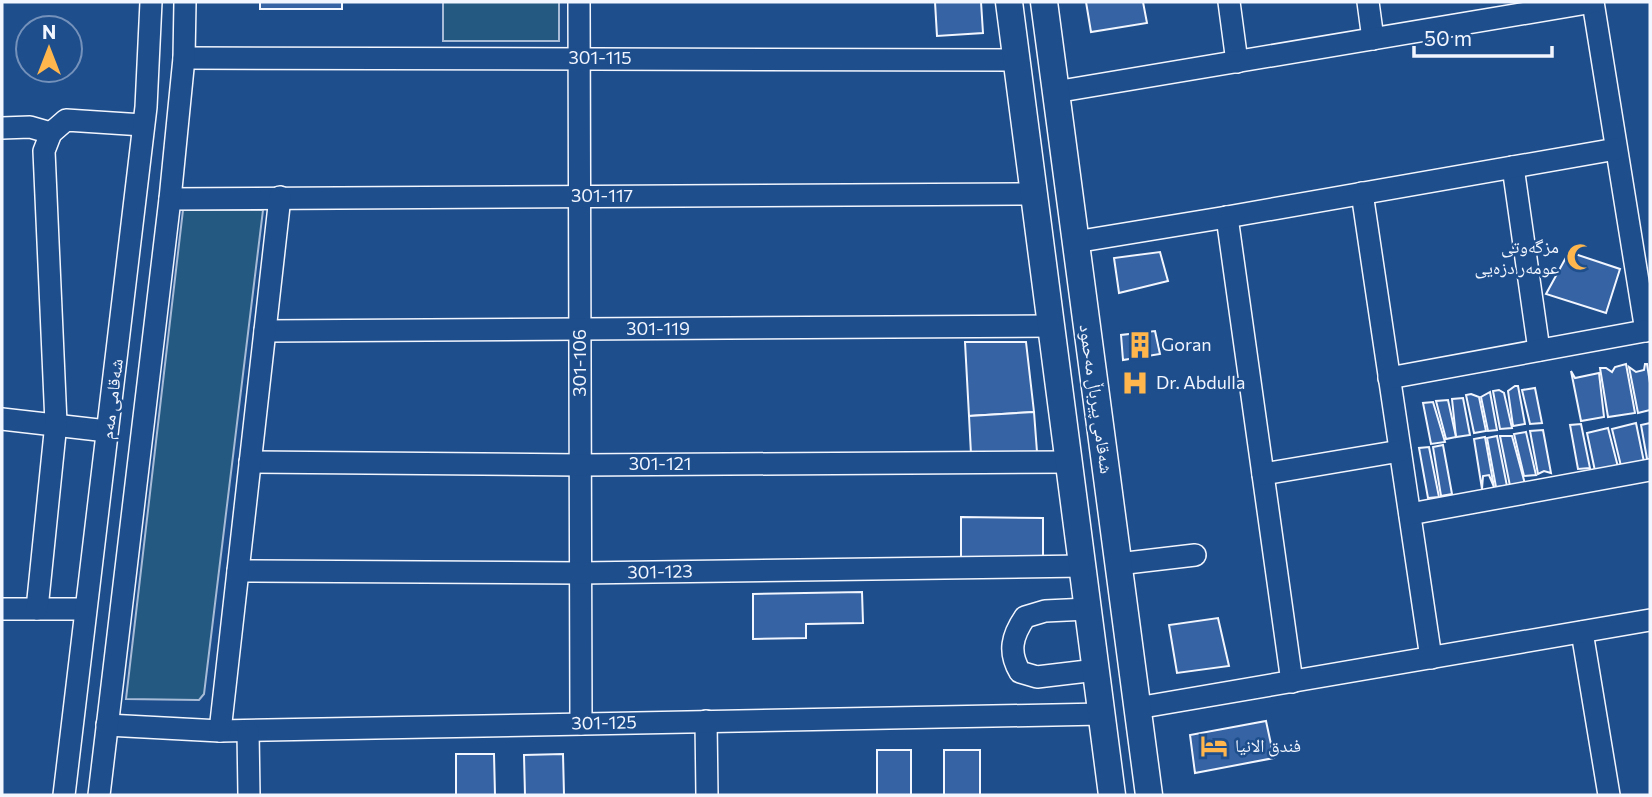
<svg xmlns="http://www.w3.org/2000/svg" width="1652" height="797" viewBox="0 0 1652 797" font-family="Commissioner,'Noto Naskh Arabic',sans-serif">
	<rect width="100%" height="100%" fill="#1f4e8c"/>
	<g fill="#245a82" stroke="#a8bbd7" stroke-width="2">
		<rect x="443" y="2" width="116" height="39"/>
		<polygon points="183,210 263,210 204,694 199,700 126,699"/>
	</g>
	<g fill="#3563a3" stroke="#f2f6ff" stroke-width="2">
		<rect x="260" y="2" width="82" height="7"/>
		<polygon points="935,2 981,2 983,33 937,36"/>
		<polygon points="1086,2 1143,2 1147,23 1091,32"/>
		<polygon points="1160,252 1168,281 1119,293 1114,258"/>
		<polygon points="1569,252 1620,269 1606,313 1546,294"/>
		<polygon points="1155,331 1160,354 1123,360 1121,335"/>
		<polygon points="965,342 1026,342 1034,412 969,416"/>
		<polygon points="1626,364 1635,413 1608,417 1600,368 1606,368 1612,372 1615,367"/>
		<polygon points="1645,364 1647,364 1650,383 1650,410 1638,413 1629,367 1636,372 1644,370"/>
		<polygon points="1571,371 1575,378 1599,373 1604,417 1581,421"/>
		<polygon points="1515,386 1518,386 1525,424 1513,426 1508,391"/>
		<polygon points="1535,388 1542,423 1530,424 1522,390"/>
		<polygon points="1499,390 1504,393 1512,428 1500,429 1493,391"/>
		<polygon points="1490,392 1497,430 1488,431 1481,397"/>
		<polygon points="1471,394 1479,397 1486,431 1474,433 1466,395"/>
		<polygon points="1463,398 1470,435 1456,437 1452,399"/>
		<polygon points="1448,400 1456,437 1446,439 1436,401"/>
		<polygon points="1433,402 1445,442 1431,444 1423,403"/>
		<polygon points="1034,412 1037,452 971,454 969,416"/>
		<polygon points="1636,423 1644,462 1621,466 1612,429"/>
		<polygon points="1650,423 1650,459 1647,459 1641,425"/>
		<polygon points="1581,424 1590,468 1578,469 1570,425"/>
		<polygon points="1608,428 1618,467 1595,471 1587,433"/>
		<polygon points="1543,430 1551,473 1544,471 1538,474 1530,431"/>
		<polygon points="1526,432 1536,475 1524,476 1514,434"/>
		<polygon points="1497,436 1507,486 1496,487 1487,438"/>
		<polygon points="1500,436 1512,436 1525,484 1510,486"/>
		<polygon points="1485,437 1494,487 1489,475 1483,476 1482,489 1474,439"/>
		<polygon points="1443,445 1452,494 1441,496 1433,447"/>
		<polygon points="1429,447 1439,497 1428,498 1419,448"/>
		<polygon points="961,517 1043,518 1043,559 961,558"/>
		<polygon points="862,592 863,623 806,624 806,638 753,639 753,594"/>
		<polygon points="1218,618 1229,666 1177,673 1169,625"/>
		<polygon points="1266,721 1274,758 1195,773 1190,735"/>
		<rect x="877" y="750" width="34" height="45"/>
		<rect x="944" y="750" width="36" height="45"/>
		<polygon points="456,754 494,754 495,795 456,795"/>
		<polygon points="563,754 564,795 525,795 524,755"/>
	</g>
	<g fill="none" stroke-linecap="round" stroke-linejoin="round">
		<defs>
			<g id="minor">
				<polyline points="579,2 581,724"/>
				<polyline points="1229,2 1237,62"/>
				<polyline points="1368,2 1373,39"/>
				<polyline points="1593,2 1646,331"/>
				<polyline points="184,58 1017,60"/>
				<polyline points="1055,92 1593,2"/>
				<polyline points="2,128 30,127 51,133"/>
				<polyline points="1513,167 1539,350"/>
				<polyline points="1362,193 1431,658"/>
				<polyline points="170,199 1035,194"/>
				<polyline points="1227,217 1292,682"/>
				<polyline points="1075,242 1227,217 1616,149"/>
				<polyline points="265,331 1052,326"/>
				<polyline points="1389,378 1650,330"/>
				<polyline points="2,419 107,431"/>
				<polyline points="250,462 580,465 1069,462"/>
				<polyline points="1263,474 1400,451"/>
				<polyline points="1410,514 1650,470"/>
				<polyline points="1118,564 1195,555"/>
				<polyline points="238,571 580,573 1083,566"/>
				<polyline points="2,609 85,609"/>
				<polyline points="37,609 56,423 44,151 51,133 66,120 143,125"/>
				<path d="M1088,609L1045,611L1025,617C1012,636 1008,652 1020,672L1037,677L1096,670"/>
				<polyline points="1582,632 1609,795"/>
				<polyline points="1137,708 1650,620"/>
				<polyline points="706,721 707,795"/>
				<polyline points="107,725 220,731 1102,714"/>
				<polyline points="220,731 280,197"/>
				<polyline points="248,731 249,795"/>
				<polyline points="64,795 146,107 151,2"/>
				<polyline points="99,795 170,199 184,58 185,2"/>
			</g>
			<g id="major">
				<polyline points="1009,2 1112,795"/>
				<polyline points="1044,2 1149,795"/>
			</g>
		</defs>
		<use href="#minor" stroke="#f2f6ff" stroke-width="24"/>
		<use href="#major" stroke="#f2f6ff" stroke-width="29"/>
		<use href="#minor" stroke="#1f4e8c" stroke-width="21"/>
		<use href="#major" stroke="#1f4e8c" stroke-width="26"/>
	</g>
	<defs>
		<symbol id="mosque-bare" viewBox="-9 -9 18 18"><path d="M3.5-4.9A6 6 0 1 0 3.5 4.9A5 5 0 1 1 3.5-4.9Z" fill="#ffb74d" stroke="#1f4e8c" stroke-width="2.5" paint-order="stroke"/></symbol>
		<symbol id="building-bare" viewBox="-9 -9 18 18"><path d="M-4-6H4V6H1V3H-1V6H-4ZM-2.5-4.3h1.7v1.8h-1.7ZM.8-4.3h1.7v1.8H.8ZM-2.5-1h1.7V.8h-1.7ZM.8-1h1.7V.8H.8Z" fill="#ffb74d" stroke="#1f4e8c" stroke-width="2.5" paint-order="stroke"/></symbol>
		<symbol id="hospital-bare" viewBox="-9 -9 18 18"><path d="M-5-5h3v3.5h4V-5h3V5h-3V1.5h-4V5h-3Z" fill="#ffb74d" stroke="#1f4e8c" stroke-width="2.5" paint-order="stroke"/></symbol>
		<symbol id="hotel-bare" viewBox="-9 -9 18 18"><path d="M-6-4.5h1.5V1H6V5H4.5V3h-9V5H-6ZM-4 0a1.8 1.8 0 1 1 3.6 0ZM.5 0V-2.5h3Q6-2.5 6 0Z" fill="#ffb74d" stroke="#1f4e8c" stroke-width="2.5" paint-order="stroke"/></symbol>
	</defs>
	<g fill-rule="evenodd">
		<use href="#mosque-bare" x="1561" y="238" width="38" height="38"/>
		<use href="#building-bare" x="1121" y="326" width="38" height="38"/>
		<use href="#hospital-bare" x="1116" y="364" width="38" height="38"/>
		<use href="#hotel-bare" x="1195" y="727" width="38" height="38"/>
	</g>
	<g text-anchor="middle" stroke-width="5" stroke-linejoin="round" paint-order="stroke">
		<g font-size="18" fill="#f2f6ff" stroke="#1f4e8c">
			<text x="600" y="64">301-115</text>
			<text x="602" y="202">301-117</text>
			<text x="658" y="335">301-119</text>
			<text transform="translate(580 363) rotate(-90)" y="6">301-106</text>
			<text transform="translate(112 399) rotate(-83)" y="6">شەقامی مەم</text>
			<text transform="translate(1096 399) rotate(82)" y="6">شەقامی پیرباڵ مەحمود</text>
			<text x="660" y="470">301-121</text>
			<text transform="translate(660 572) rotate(-1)" y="6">301-123</text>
			<text transform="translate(604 723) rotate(-1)" y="6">301-125</text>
		</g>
		<g font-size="18" fill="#f2f6ff" stroke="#1f4e8c" text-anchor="start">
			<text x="1559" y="253" text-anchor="end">مزگەوتی<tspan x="1559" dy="21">عومەر دزەیی</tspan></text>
			<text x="1161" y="351">Goran</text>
			<text x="1156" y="389">Dr. Abdulla</text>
			<text x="1235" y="752">فندق الانيا</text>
		</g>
	</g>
	<rect width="1652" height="797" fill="none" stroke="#f2f6ff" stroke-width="7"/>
	<g transform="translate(49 49)"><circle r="33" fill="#1f4e8c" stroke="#7391ba" stroke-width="2"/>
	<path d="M0-5L12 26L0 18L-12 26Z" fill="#ffb74d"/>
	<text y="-10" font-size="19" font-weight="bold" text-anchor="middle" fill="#f2f6ff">N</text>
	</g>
	<path d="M1414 46v10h138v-10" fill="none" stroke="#f2f6ff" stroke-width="3.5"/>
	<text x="1424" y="46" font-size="21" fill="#f2f6ff" stroke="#1f4e8c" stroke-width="5" paint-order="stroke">50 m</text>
</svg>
